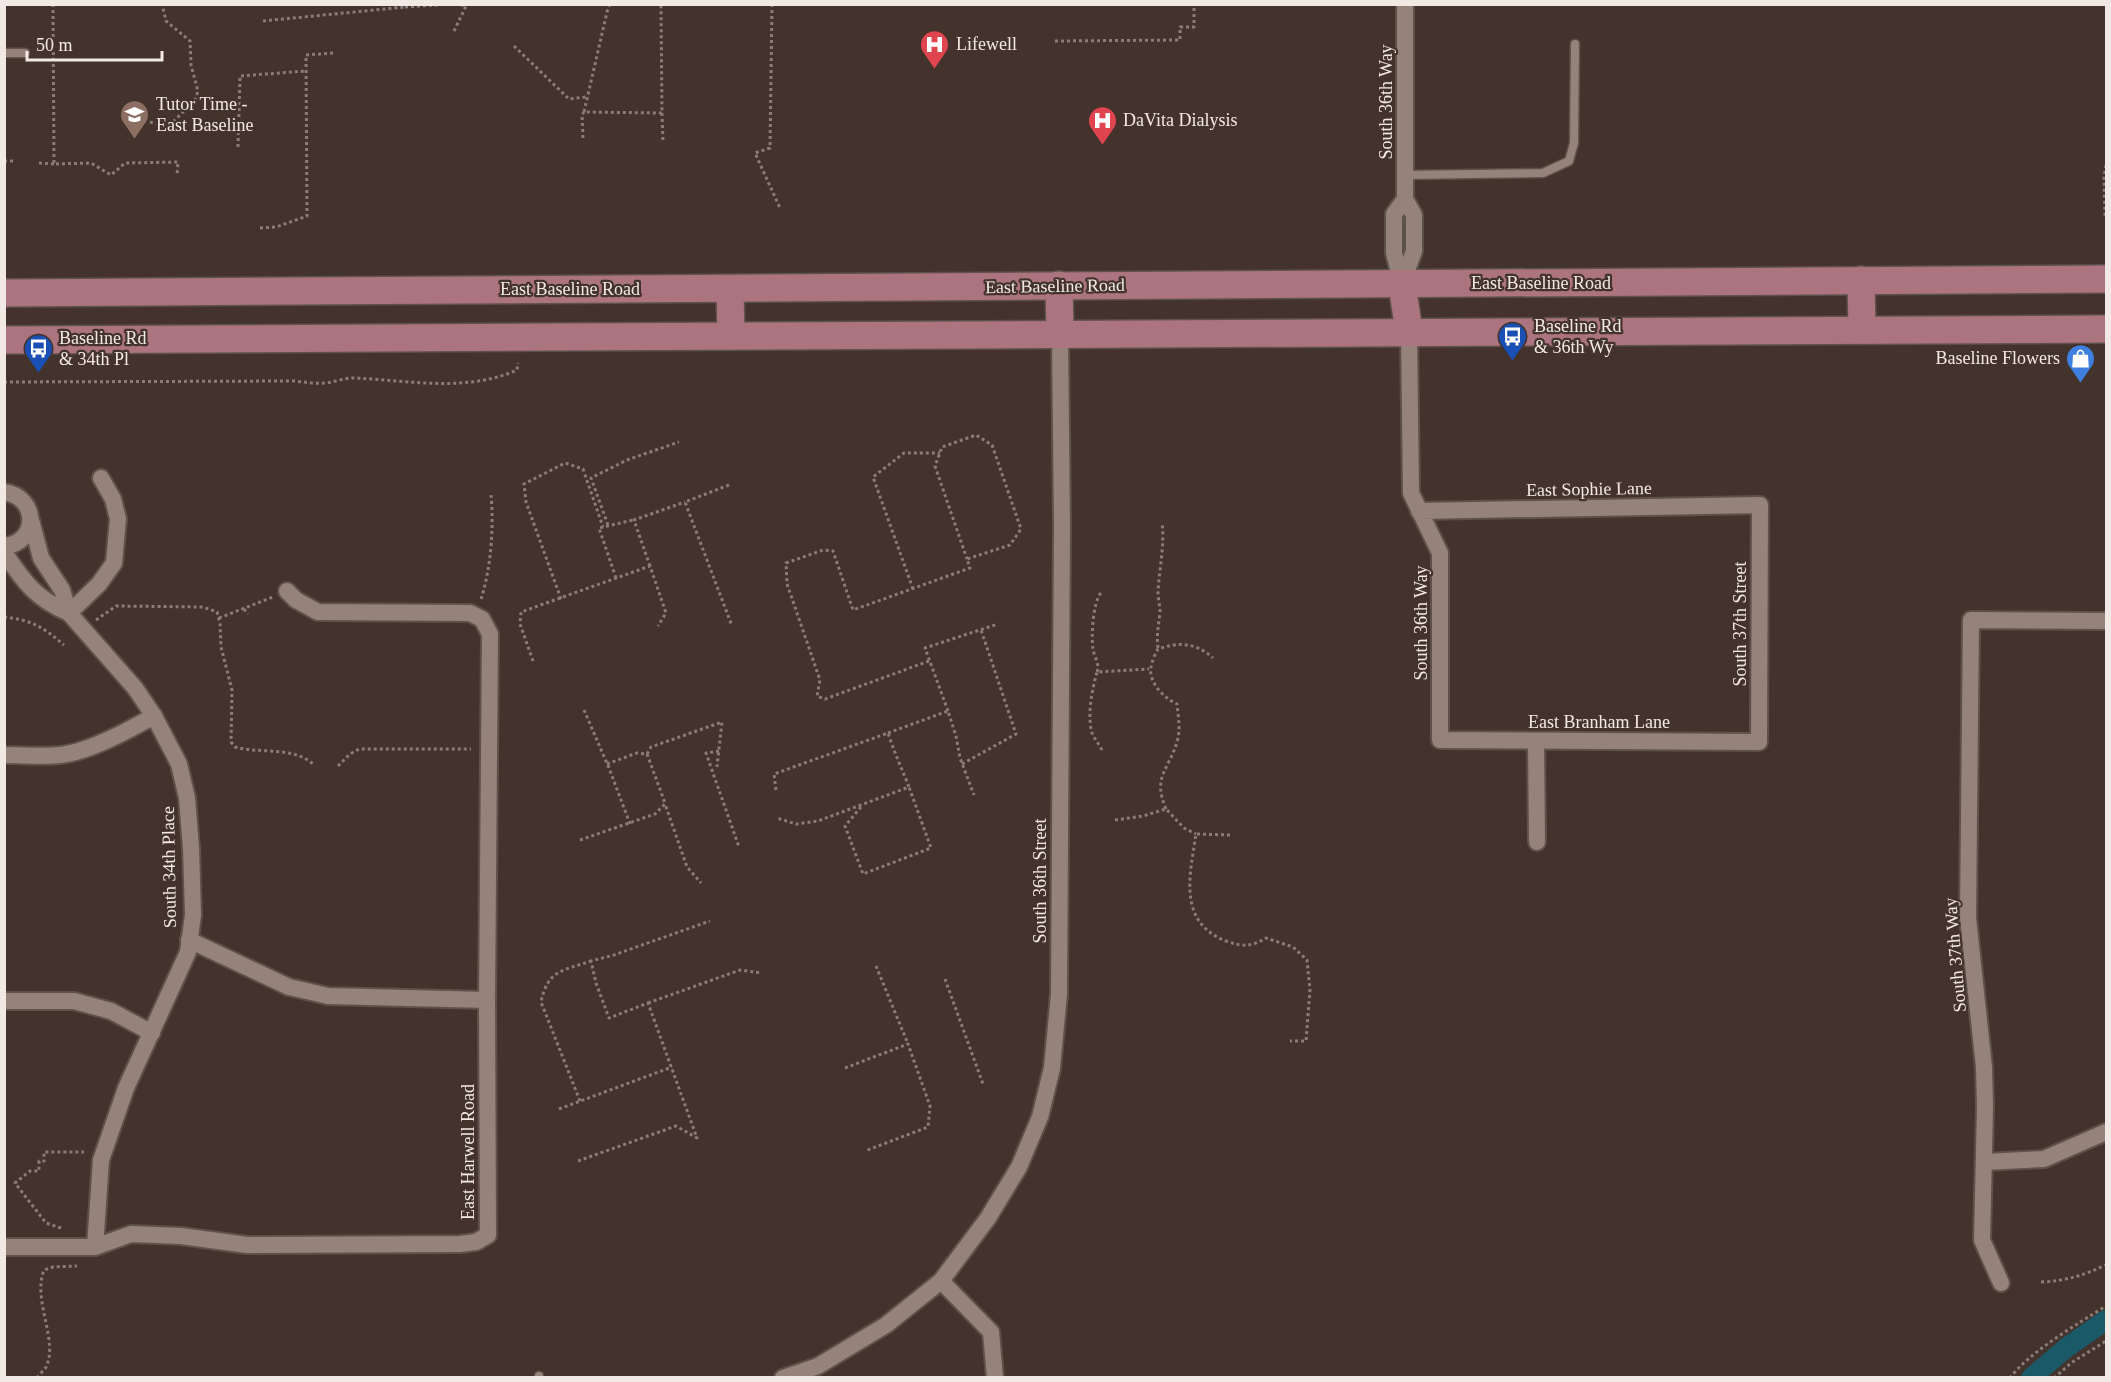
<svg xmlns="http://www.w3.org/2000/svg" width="2111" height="1382" viewBox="0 0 2111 1382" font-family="Georgia,serif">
	<rect width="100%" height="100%" fill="#43332c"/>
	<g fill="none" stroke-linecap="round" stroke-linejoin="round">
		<polyline stroke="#195968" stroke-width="20" points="2031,1378 2066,1348 2106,1320"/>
		<defs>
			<g id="lane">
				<polyline points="4,53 25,53"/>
				<polyline points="1405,175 1543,173 1569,161 1574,143 1575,44"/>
				<polyline points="539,1378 539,1376"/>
			</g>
			<g id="street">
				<polyline points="1402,284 1414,251 1414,215 1405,199 1405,4"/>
				<polyline points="1402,284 1394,253 1394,214 1405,199"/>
				<polyline points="1409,332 1411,493 1440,553 1440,740 1759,742 1760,505 1419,511"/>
				<path d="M4,492C39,497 39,543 4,546"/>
				<polyline points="31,520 41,558 62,590 69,613 135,688 154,716 179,764 187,798 191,848 193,915 188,952 126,1088 101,1160 95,1247"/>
				<path d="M4,552C23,581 36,599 69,613"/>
				<polyline points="69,613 99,584 114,563 118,519 113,499 101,478"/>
				<polyline points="1536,741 1537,842"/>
				<path d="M4,755C23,755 42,757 60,755C89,752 129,730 154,716"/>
				<polyline points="189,940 289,987 328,996 487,1000"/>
				<polyline points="4,1001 74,1001 111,1011 152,1033"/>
				<polyline points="1985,1162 2044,1159 2106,1132"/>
				<polyline points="4,1247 95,1247 131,1234 181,1236 247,1245 460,1244 476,1242 488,1235 487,1000 490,634 482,619 470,613 318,612 296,600 287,591"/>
				<polyline points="941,1281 991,1332 995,1378"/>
				<polyline points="2001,1283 1982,1240 1985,1107 1984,1067 1968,918 1971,620 2106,621"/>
				<polyline points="783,1378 818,1366 886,1325 941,1281 988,1218 1019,1167 1040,1117 1052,1068 1059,994 1062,527 1060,334"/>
			</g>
			<g id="primary">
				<polyline points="1861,280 1862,329"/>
				<polyline points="1402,284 1409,332"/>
				<polyline points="1059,285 1060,334"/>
				<polyline points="730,289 731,336"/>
				<polyline points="4,293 2106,279"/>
				<polyline points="4,340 2106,329"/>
			</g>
		</defs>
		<use href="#lane" stroke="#5e514a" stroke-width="11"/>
		<use href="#street" stroke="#5e514a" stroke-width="20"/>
		<use href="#primary" stroke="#5e514a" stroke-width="30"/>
		<g stroke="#8a7c76" stroke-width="3" stroke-dasharray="3 3" stroke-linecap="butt">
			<polyline points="53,4 54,164 91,163 111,175 125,163 178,162 177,176"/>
			<polyline points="610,4 607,12 584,112 662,113 661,4"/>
			<polyline points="772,4 770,148 755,153 780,208"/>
			<polyline points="405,7 453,4"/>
			<polyline points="263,21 405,7 405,4"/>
			<polyline points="454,31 466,6 458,4"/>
			<polyline points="1055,41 1180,40 1180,27 1194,27 1194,4"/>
			<polyline points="514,46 569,99 586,97"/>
			<polyline points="662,113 663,142"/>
			<polyline points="150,122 159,125 174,121 195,100 198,91 191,65 190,41 166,21 162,4"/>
			<polyline points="583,138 582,115 584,112"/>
			<polyline points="238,147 240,76 306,71"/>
			<polyline points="4,161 16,161"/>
			<polyline points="39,163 54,164"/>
			<polyline points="2106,165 2104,177 2105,216 2106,217"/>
			<polyline points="260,228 276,227 307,216 306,55 334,53"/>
			<path d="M4,382L294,381C305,382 315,384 326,383C335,382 344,378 353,378C408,380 465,393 517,370L518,363"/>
			<polyline points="729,485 685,502 732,626"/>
			<polyline points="608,525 591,478 627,460 679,442"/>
			<polyline points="650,566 634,520 685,502"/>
			<polyline points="616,578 599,528 633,520"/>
			<polyline points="913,589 873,477 904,453 940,453"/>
			<path d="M481,599C491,569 494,526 491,495"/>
			<polyline points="561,599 526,502 524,484 565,463 583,469 603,527"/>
			<polyline points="244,609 248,614"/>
			<path d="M4,617C32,620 43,627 64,645"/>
			<polyline points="219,618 273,597"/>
			<path d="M96,620L116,606L203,607L217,612L220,623L221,647L232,690L231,742L235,747C259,754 293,746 313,764"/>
			<path d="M1158,648C1156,635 1159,624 1160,611C1160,605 1158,599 1158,593C1159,570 1165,544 1162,523"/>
			<polyline points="533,661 520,624 521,612 650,566 666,613 658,626"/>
			<polyline points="929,661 825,699 817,696 820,680 787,584 786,563 823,550 833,551 853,610 970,568 967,559 1010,545 1021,529 992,445 976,435 942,447 935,466 967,559"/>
			<path d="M1097,672C1100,663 1094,657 1093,649C1091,637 1093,601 1101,593"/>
			<polyline points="584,710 609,768 630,824"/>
			<polyline points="948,711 925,648 998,624"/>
			<polyline points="888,733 948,711 956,736 960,758 974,795"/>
			<path d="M1102,750C1099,744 1094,738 1092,733C1087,714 1092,690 1097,672L1149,669"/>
			<polyline points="719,751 706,753 739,847"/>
			<polyline points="647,754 651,747 722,722 717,767"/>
			<polyline points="607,764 637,753 647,754 665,803"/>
			<polyline points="962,764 1016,734 981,630"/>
			<polyline points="338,766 350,754 359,749 471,749"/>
			<path d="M776,790L774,774L888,733C894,752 902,769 909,787L818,821L796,824L777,818"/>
			<polyline points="861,807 845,826 863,874 931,848 909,787"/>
			<path d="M1166,809C1152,776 1169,770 1177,742C1181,729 1178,716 1177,704C1164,698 1148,682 1151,667C1152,661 1155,654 1158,649C1179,642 1195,642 1213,658"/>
			<polyline points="1115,820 1143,816 1166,809 1184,828 1196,834"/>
			<path d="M1230,835L1196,834C1190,875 1177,922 1226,941C1243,947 1251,947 1266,938L1293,947L1307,960L1310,990L1306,1041H1290"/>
			<polyline points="580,840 655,814 665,804 687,867 701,883"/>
			<polyline points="876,966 908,1044"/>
			<polyline points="945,979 983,1084"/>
			<polyline points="648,1003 740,970 762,973"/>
			<polyline points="845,1068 908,1044 930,1106 928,1127 865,1151"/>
			<path d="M580,1101L541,1002C548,969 563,971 591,961"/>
			<polyline points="559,1109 672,1067"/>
			<polyline points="578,1161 676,1126 697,1138 648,1003 609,1018 596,983 591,961 614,955 710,921"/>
			<polyline points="61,1228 46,1223 15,1183 30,1171 39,1171 39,1161 44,1161 44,1152 84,1152"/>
			<path d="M2041,1282C2066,1281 2084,1275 2106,1265"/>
			<path d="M37,1378C39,1374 44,1371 46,1367C59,1341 32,1300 44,1270L53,1267L77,1266"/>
			<path d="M2010,1378C2029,1352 2079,1323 2106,1306"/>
			<polyline points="2054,1378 2071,1363 2106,1341"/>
		</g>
		<use href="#lane" stroke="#95827a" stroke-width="8"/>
		<use href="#street" stroke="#95827a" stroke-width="16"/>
		<use href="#primary" stroke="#ab747e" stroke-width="27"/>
	</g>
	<defs>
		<symbol id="hospital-pin" viewBox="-11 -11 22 30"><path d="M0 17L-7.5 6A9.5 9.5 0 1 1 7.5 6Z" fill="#e0444e" stroke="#43332c"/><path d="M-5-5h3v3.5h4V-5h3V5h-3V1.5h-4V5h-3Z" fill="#fff"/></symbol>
		<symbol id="school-pin" viewBox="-11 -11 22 30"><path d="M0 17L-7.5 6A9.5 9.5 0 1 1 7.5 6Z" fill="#8d6e63" stroke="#43332c"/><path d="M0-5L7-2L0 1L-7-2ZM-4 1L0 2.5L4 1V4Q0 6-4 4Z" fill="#fff"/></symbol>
		<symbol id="bus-pin" viewBox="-11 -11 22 30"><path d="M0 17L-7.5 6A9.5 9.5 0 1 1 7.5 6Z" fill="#1a4fb4" stroke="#43332c"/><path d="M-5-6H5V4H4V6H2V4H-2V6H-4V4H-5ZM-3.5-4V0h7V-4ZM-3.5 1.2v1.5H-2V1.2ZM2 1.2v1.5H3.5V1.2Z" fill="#fff"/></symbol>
		<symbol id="shop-pin" viewBox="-11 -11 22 30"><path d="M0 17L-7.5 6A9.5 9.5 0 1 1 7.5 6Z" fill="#3f7fe0" stroke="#43332c"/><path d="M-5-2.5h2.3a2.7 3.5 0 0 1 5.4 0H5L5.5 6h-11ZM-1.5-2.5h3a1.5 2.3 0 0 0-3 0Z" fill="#fff"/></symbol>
	</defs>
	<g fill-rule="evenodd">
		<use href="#hospital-pin" x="918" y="28" width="33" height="45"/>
		<use href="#school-pin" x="118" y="98" width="33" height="45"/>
		<use href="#hospital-pin" x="1086" y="104" width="33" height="45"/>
		<use href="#bus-pin" x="1496" y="320" width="33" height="45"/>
		<use href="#bus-pin" x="22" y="332" width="33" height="45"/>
		<use href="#shop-pin" x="2064" y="342" width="33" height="45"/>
	</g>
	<g text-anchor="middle" stroke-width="4.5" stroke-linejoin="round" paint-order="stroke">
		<g font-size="18" fill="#f3e9e4" stroke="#43332c" text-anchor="start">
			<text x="956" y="50">Lifewell</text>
			<text x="156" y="110">Tutor Time -<tspan x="156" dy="21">East Baseline</tspan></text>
			<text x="1123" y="126">DaVita Dialysis</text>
			<text x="1534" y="332">Baseline Rd<tspan x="1534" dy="21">&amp; 36th Wy</tspan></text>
			<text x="59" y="344">Baseline Rd<tspan x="59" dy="21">&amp; 34th Pl</tspan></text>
			<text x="2060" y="364" text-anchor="end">Baseline Flowers</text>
		</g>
		<g font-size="18" fill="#f3e9e4" stroke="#43332c">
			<text transform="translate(1386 102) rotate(-90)" y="6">South 36th Way</text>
			<text x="1541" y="289">East Baseline Road</text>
			<text transform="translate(1055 286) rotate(-1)" y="6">East Baseline Road</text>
			<text x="570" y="295">East Baseline Road</text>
			<text transform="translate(1589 489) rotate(-1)" y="6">East Sophie Lane</text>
			<text transform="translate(1421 623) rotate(-90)" y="6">South 36th Way</text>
			<text transform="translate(1740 624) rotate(-90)" y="6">South 37th Street</text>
			<text x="1599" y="728">East Branham Lane</text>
			<text transform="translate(169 867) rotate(-91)" y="6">South 34th Place</text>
			<text transform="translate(1040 881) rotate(-90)" y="6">South 36th Street</text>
			<text transform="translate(1955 955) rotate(-95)" y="6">South 37th Way</text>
			<text transform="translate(468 1152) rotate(-90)" y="6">East Harwell Road</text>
		</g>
	</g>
	<rect width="2111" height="1382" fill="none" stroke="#f3e9e4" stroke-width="12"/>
	<path d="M27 51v9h135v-9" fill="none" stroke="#f3e9e4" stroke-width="3"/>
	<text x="36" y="51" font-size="18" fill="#f3e9e4" stroke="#43332c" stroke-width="4.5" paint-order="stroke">50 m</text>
</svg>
